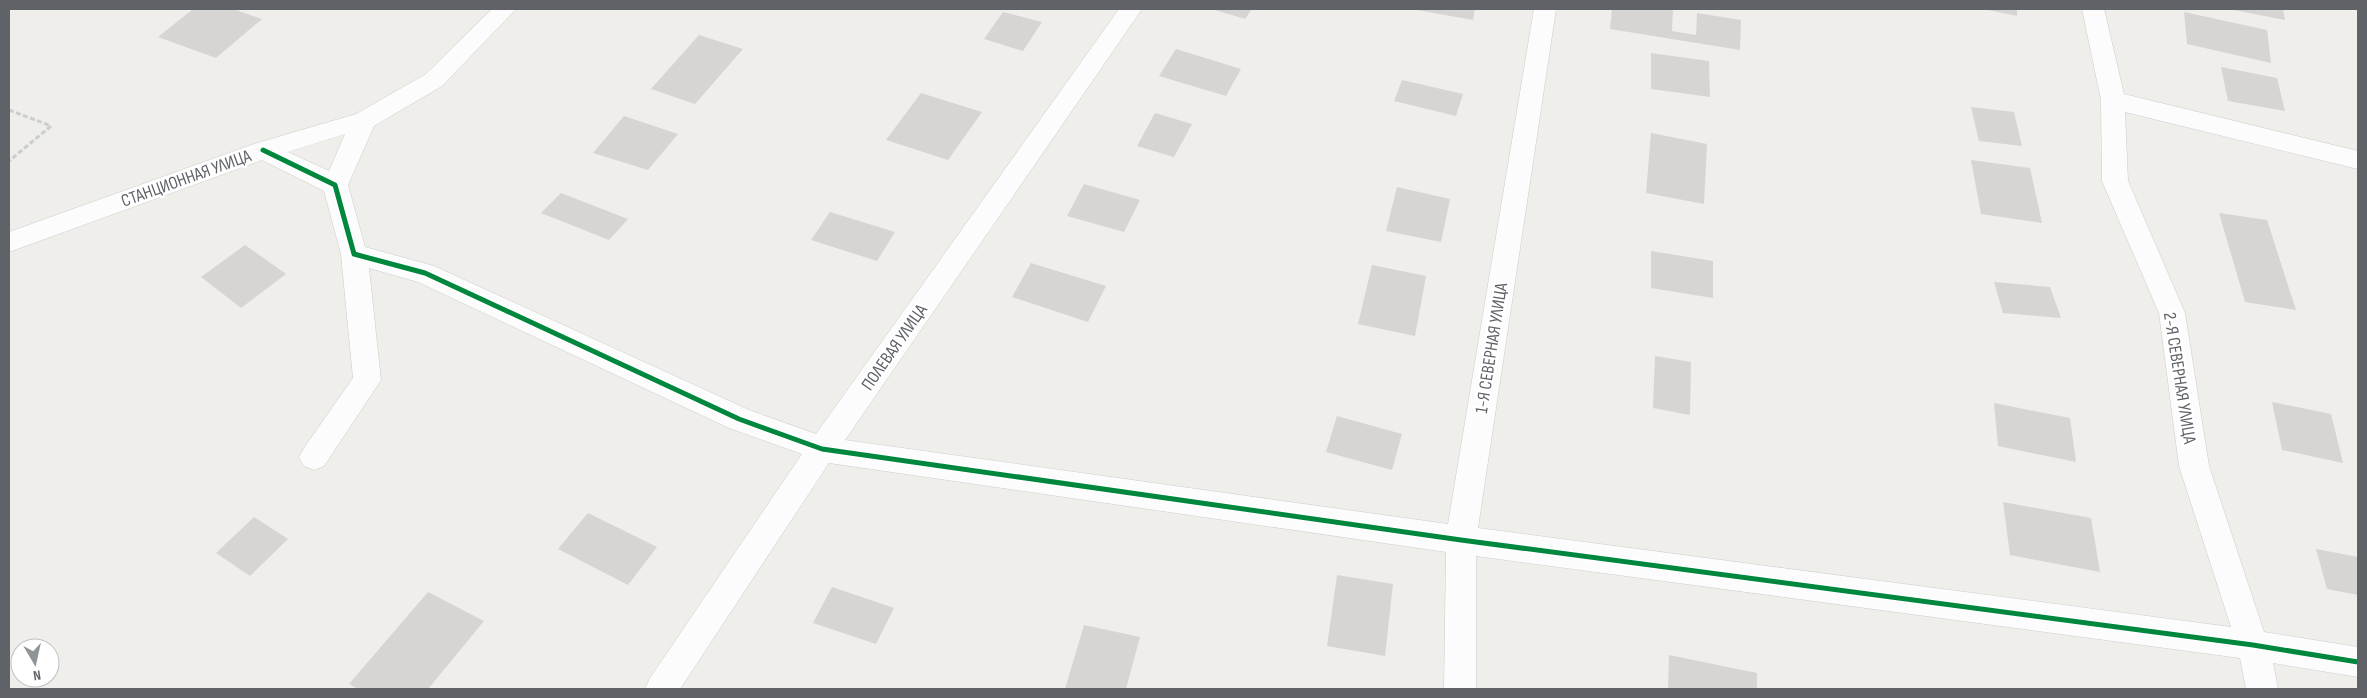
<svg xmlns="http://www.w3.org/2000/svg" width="2367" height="698" viewBox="0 0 2367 698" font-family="'Sofia Sans Condensed',sans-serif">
	<rect width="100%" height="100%" fill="#efeeea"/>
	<g fill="#d6d5d3">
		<polygon points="193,9 233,9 262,19 216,58 158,37"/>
		<polygon points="1212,9 1252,9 1245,19"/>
		<polygon points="1411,9 1475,9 1473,20"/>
		<polygon points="1612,9 1673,9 1672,31 1696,35 1697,13 1741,20 1740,50 1610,29"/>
		<polygon points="1988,9 2017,9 2017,16 1988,10"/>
		<polygon points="2234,9 2283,9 2285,20 2234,10"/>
		<polygon points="1003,12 1042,22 1023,51 984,39"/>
		<polygon points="2184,12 2267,30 2271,63 2187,44"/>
		<polygon points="699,35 743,49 695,104 651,89"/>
		<polygon points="1176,49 1241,69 1226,96 1159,76"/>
		<polygon points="1651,53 1709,61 1710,97 1651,89"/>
		<polygon points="2221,67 2277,78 2285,111 2228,101"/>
		<polygon points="1402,80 1463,94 1456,116 1394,101"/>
		<polygon points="921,93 982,112 948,160 886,140"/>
		<polygon points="1971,107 2014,112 2022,146 1979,141"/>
		<polygon points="1155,113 1192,124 1174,157 1137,146"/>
		<polygon points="624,116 678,134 648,170 593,153"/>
		<polygon points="1651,133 1707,144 1704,204 1646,193"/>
		<polygon points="1971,160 2030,168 2042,223 1981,214"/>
		<polygon points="1084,184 1140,200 1124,232 1067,216"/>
		<polygon points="1397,187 1450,199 1441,242 1386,231"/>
		<polygon points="561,193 628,219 609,240 541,213"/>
		<polygon points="830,212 895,232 877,261 811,240"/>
		<polygon points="2219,213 2267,220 2296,310 2245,302"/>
		<polygon points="245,245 286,274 241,308 201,277"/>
		<polygon points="1651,251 1713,261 1713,298 1651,288"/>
		<polygon points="1031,263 1106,286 1088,322 1012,297"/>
		<polygon points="1372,265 1426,276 1415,336 1358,324"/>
		<polygon points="1994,282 2050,287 2061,318 2003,313"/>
		<polygon points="1655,356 1691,362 1690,415 1653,408"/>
		<polygon points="2272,402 2331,414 2343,463 2282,450"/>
		<polygon points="1994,403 2070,418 2076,462 1998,446"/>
		<polygon points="1337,416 1402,434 1392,470 1326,452"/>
		<polygon points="2003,502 2091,518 2100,572 2010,555"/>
		<polygon points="588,513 657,547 628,585 558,549"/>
		<polygon points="254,517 288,539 250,576 216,553"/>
		<polygon points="2316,549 2358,557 2358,595 2327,589"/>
		<polygon points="1337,575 1393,584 1385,656 1327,646"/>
		<polygon points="832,587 894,608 876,644 813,623"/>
		<polygon points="428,592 484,621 428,689 358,689 349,684"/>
		<polygon points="1084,625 1140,637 1126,689 1065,689"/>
		<polygon points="1669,655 1757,673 1757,689 1668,689"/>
	</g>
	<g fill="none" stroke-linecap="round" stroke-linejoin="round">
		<defs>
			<path id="minor" d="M492,9H516L442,86L374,126L348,185L365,247L434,266L749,410L816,434L1119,9H1142L845,440L1448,524L1534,9H1556L1478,528L2231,627L2179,466L2159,313L2102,181L2101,100L2082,9H2104L2124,94L2358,151V169L2125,112L2128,181L2185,313L2209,466L2264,632L2358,647V677L2273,663L2278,689H2246L2240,658L1476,556V689H1444L1446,552L829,463L680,689H645L650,678L802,454L729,428L418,282L369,268L381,380L324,466L314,470L304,466L299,457L304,448L353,378L341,254L324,191L262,160L9,252V232L254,144L356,114L426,74ZM345,134L329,171L288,152Z"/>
		</defs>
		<use href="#minor" stroke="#cbcccc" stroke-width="1"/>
		<polyline stroke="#cacfcc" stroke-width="3" stroke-dasharray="5 2.5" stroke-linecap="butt" points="9,110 51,126 9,161"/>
		<use href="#minor" fill="#fdfcfc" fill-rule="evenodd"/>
		<defs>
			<polyline id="cycleway" points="263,150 335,185 354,254 425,273 739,419 822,449 1461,540 2253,645 2358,662"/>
		</defs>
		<use href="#cycleway" stroke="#fff" stroke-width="8"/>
		<use href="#cycleway" stroke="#00873e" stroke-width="5"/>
	</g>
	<g text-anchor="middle" stroke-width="5" stroke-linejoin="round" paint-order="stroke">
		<g font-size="18" fill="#5f6368" stroke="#fff">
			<text transform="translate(186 178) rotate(-20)" y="6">СТАНЦИОННАЯ УЛИЦА</text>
			<text transform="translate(894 347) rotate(-55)" y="6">ПОЛЕВАЯ УЛИЦА</text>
			<text transform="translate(1491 348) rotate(-81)" y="6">1-Я СЕВЕРНАЯ УЛИЦА</text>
			<text transform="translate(2180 378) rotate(81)" y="6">2-Я СЕВЕРНАЯ УЛИЦА</text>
		</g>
	</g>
	<rect width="2367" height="698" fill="none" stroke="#5f6368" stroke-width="20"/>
	<g transform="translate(35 663) rotate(171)"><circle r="24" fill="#ffffff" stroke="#bfc1c3"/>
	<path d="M0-4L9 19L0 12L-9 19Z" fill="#919496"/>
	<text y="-8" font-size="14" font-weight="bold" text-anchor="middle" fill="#5f6368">N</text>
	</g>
</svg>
